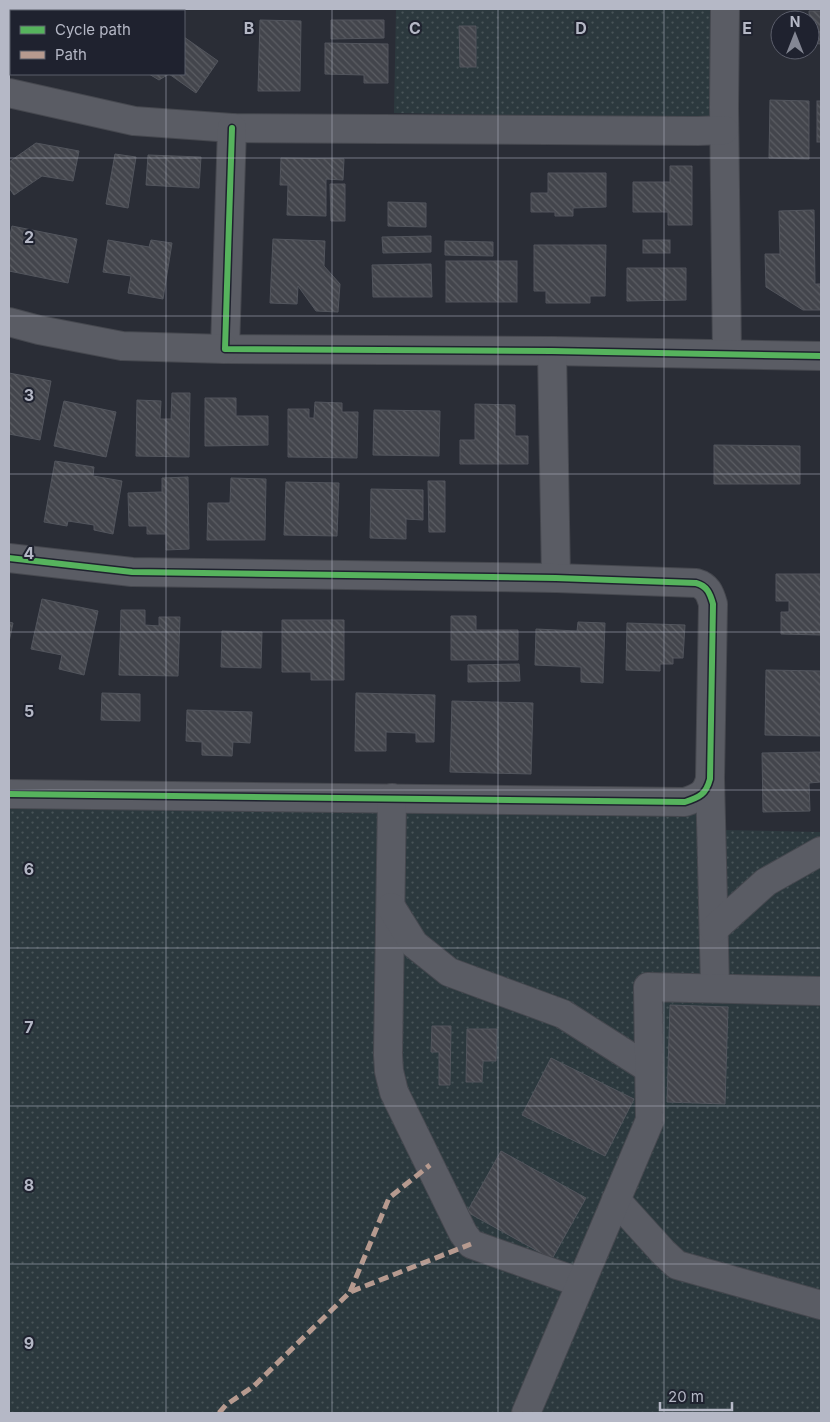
<svg xmlns="http://www.w3.org/2000/svg" width="830" height="1422" viewBox="0 0 830 1422" font-family="Inter,sans-serif">
	<defs>
		<pattern id="grass-dots" width="8" height="8" patternUnits="userSpaceOnUse" patternTransform="scale(1.25)"><rect width="8" height="8" fill="#2c393e"/><path d="M2 2h.1M6 6h.1" fill="none" stroke="#485458" stroke-width="1.8" stroke-linecap="round"/></pattern>
		<pattern id="building-back-hatch" width="6" height="6" patternUnits="userSpaceOnUse" patternTransform="scale(1.25)"><rect width="6" height="6" fill="#43454c"/><path d="M-1 5l2 2M0 0l6 6M5-1l2 2" fill="none" stroke="#5c5e64"/></pattern>
	</defs>
	<rect width="100%" height="100%" fill="#2a2d36"/>
	<g fill="url(#grass-dots)">
		<polygon points="396,9 718,9 718,119 394,113"/>
		<polygon points="9,805 695,811 722,830 821,832 821,1413 9,1413"/>
	</g>
	<g fill="url(#building-back-hatch)" stroke="#52555d">
		<polygon points="9,9 17,11 11,11 11,47 9,46"/>
		<rect x="84" y="9" width="33" height="2"/>
		<polygon points="809,11 821,11 821,44 810,43"/>
		<polygon points="260,20 301,21 300,91 258,91"/>
		<polygon points="331,20 384,20 384,38 331,39"/>
		<polygon points="459,26 476,26 476,67 460,67"/>
		<polygon points="184,37 218,61 196,93 169,74 184,74"/>
		<polygon points="325,43 388,44 388,83 364,83 364,75 325,74"/>
		<polygon points="149,74 169,74 159,80"/>
		<polygon points="770,100 809,101 809,159 769,158"/>
		<rect x="817" y="101" width="4" height="41"/>
		<polygon points="36,143 79,151 73,181 42,176 14,195 9,188 9,162"/>
		<polygon points="115,154 136,157 128,208 106,204"/>
		<polygon points="148,155 201,157 199,188 146,185"/>
		<polygon points="281,158 344,159 343,180 326,179 326,216 287,215 288,185 280,185"/>
		<polygon points="670,166 692,166 692,225 668,225 668,212 633,212 633,182 670,182"/>
		<polygon points="548,173 606,173 606,207 573,208 573,216 555,216 555,212 531,212 531,193 548,193"/>
		<polygon points="330,184 345,184 345,221 331,221"/>
		<polygon points="388,202 426,203 426,227 388,226"/>
		<polygon points="814,210 815,284 821,284 821,310 803,310 766,287 765,254 780,254 779,211"/>
		<polygon points="12,226 77,239 68,283 9,271 9,240"/>
		<polygon points="431,236 431,252 383,253 382,237"/>
		<polygon points="273,239 325,241 324,266 340,284 338,312 316,311 298,286 297,304 270,303"/>
		<polygon points="108,240 149,247 151,240 172,243 163,299 128,293 131,276 103,272"/>
		<rect x="643" y="240" width="27" height="13"/>
		<polygon points="445,241 493,242 493,256 445,255"/>
		<polygon points="534,245 606,245 605,296 590,296 590,303 546,303 546,291 534,291"/>
		<rect x="446" y="261" width="71" height="41"/>
		<polygon points="431,264 432,297 373,297 372,265"/>
		<polygon points="627,268 686,268 686,300 627,301"/>
		<polygon points="9,373 51,381 40,440 9,434"/>
		<polygon points="172,393 190,393 189,457 136,456 137,400 161,401 160,419 171,419"/>
		<polygon points="205,398 236,398 236,416 268,416 268,445 205,446"/>
		<polygon points="64,401 116,412 106,457 54,446"/>
		<polygon points="315,402 342,403 342,412 358,412 357,458 288,457 288,409 309,409 309,418 314,418"/>
		<polygon points="475,404 515,405 515,436 528,436 528,464 460,464 460,440 475,440"/>
		<polygon points="374,410 440,411 439,456 373,455"/>
		<polygon points="714,445 800,446 800,484 714,484"/>
		<polygon points="55,461 94,467 93,476 122,481 113,534 94,530 94,525 68,521 67,526 44,522"/>
		<polygon points="188,477 189,549 166,550 166,534 147,534 147,526 129,526 128,493 162,492 162,478"/>
		<polygon points="231,478 266,479 265,540 207,540 208,503 230,503"/>
		<polygon points="428,481 445,481 445,532 429,532"/>
		<polygon points="286,482 339,483 337,536 284,535"/>
		<polygon points="371,489 423,490 423,520 406,519 406,539 370,538"/>
		<polygon points="776,574 821,574 821,635 781,634 781,612 789,612 789,601 776,601"/>
		<polygon points="42,599 98,611 84,675 59,669 62,655 31,649"/>
		<polygon points="121,610 145,610 145,625 159,626 159,617 180,617 178,676 119,675"/>
		<polygon points="451,616 476,616 476,630 518,630 518,660 451,660"/>
		<polygon points="282,620 344,620 344,680 311,680 311,672 282,672"/>
		<polygon points="9,622 13,623 9,642"/>
		<polygon points="578,622 605,623 603,683 581,682 581,667 535,665 536,629 577,631"/>
		<polygon points="627,623 685,625 683,658 673,658 673,664 660,664 660,671 626,670"/>
		<polygon points="222,631 262,632 261,668 221,667"/>
		<polygon points="519,664 520,681 468,682 468,665"/>
		<polygon points="766,670 821,671 821,736 765,735"/>
		<polygon points="102,693 140,694 140,721 101,720"/>
		<polygon points="356,693 435,695 434,742 416,742 416,733 386,732 386,751 355,751"/>
		<polygon points="452,701 533,703 531,774 450,772"/>
		<polygon points="187,710 252,712 250,743 233,742 232,756 202,755 202,742 186,741"/>
		<polygon points="821,752 821,782 809,783 810,811 763,812 762,753"/>
		<polygon points="670,1005 728,1007 725,1104 667,1102"/>
		<polygon points="432,1026 451,1026 450,1085 439,1085 439,1052 431,1052"/>
		<polygon points="467,1029 497,1029 496,1061 483,1061 482,1082 466,1082"/>
		<polygon points="551,1058 634,1099 605,1156 522,1115"/>
		<polygon points="501,1151 586,1198 552,1259 467,1212"/>
	</g>
	<g fill="none" stroke-linecap="round" stroke-linejoin="round">
		<defs>
			<g id="minor">
				<polyline points="725,9 724,107 727,354"/>
				<polyline points="9,93 134,121 232,128 698,131 724,130"/>
				<polyline points="232,128 225,349 552,351 821,356"/>
				<polyline points="9,322 39,330 122,346 225,349"/>
				<polyline points="552,351 556,578"/>
				<path d="M9,558L132,572L556,578L696,583C707,586 710,593 713,604L710,779C706,794 700,797 685,802L9,794"/>
				<polyline points="710,779 715,987"/>
				<polyline points="392,798 388,1055 389,1071 394,1092 463,1233 471,1244 581,1283"/>
				<polyline points="391,907 414,944 449,972 563,1014 648,1068"/>
				<polyline points="714,929 766,882 821,851"/>
				<polyline points="616,1200 663,1252 677,1265 821,1305"/>
				<polyline points="526,1413 650,1120 648,987 821,991"/>
			</g>
		</defs>
		<use href="#minor" stroke="#46484f" stroke-width="30"/>
		<use href="#minor" stroke="#5a5c64" stroke-width="28"/>
		<g stroke="#b69a8f" stroke-width="5" stroke-dasharray="10 5" stroke-linecap="butt">
			<polyline points="350,1292 389,1198 430,1165"/>
			<polyline points="219,1413 226,1405 254,1386 350,1292 471,1244"/>
		</g>
		<defs>
			<g id="cycleway">
				<polyline points="232,128 225,349 552,351 821,356"/>
				<path d="M9,558L132,572L556,578L696,583C707,586 710,593 713,604L710,779C706,794 700,797 685,802L9,794"/>
			</g>
		</defs>
		<use href="#cycleway" stroke="#1f222f" stroke-width="9"/>
		<use href="#cycleway" stroke="#56b35d" stroke-width="6"/>
	</g>
	<path fill="none" stroke="#b5b8c6" stroke-width="1" stroke-opacity="0.55" d="M166,9V11M332,9V1413M498,9V1413M664,9V1413M166,74V1413M9,158H821M9,316H821M9,474H821M9,632H821M9,790H821M9,948H821M9,1106H821M9,1264H821"/>
	<g font-size="16" text-anchor="middle" font-weight="bold" fill="#b5b8c6" stroke="#1f222f" stroke-width="4" stroke-linejoin="round" paint-order="stroke">
		<text x="249" y="34">B</text>
		<text x="415" y="34">C</text>
		<text x="581" y="34">D</text>
		<text x="747" y="34">E</text>
		<text x="29" y="243">2</text>
		<text x="29" y="401">3</text>
		<text x="29" y="559">4</text>
		<text x="29" y="717">5</text>
		<text x="29" y="875">6</text>
		<text x="29" y="1033">7</text>
		<text x="29" y="1191">8</text>
		<text x="29" y="1349">9</text>
	</g>
	<rect width="830" height="1422" fill="none" stroke="#b5b8c6" stroke-width="20"/>
	<rect x="10" y="10" width="175" height="65" fill="#1f222f" stroke="#5b5e6b"/>
	<rect x="20" y="26" width="25" height="8" fill="#56b35d" stroke="#5b5e6b"/>
	<text x="55" y="35" font-size="15" fill="#b5b8c6">Cycle path</text>
	<rect x="20" y="51" width="25" height="8" fill="#b69a8f" stroke="#5b5e6b"/>
	<text x="55" y="60" font-size="15" fill="#b5b8c6">Path</text>
	<g transform="translate(795 35)"><circle r="24" fill="#1f222f" stroke="#5b5e6b"/>
	<path d="M0-4L9 19L0 12L-9 19Z" fill="#848794"/>
	<text y="-8" font-size="14" font-weight="bold" text-anchor="middle" fill="#b5b8c6">N</text>
	</g>
	<path d="M660 1402v8h72v-8" fill="none" stroke="#b5b8c6" stroke-width="2.5"/>
	<text x="668" y="1402" font-size="15" fill="#b5b8c6" stroke="#1f222f" stroke-width="4" paint-order="stroke">20 m</text>
</svg>
